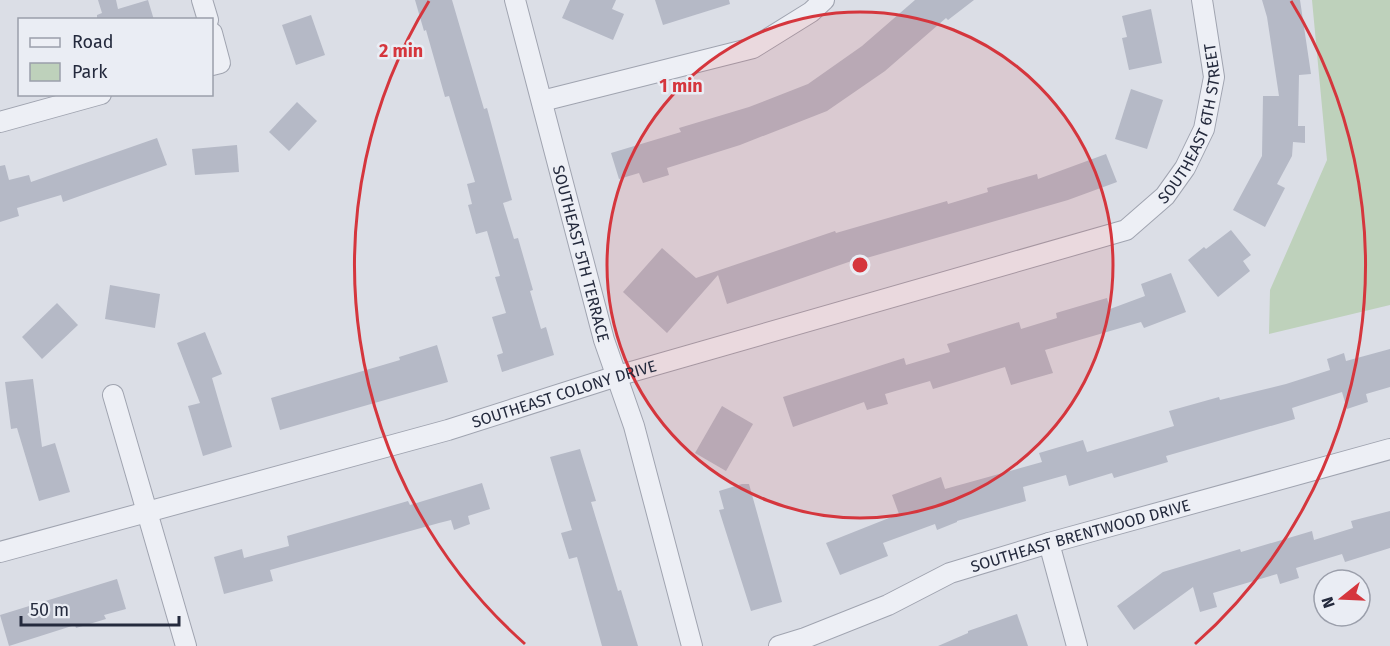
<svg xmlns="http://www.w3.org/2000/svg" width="1390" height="646" viewBox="0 0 1390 646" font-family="'Fira Sans',sans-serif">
	<rect width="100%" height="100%" fill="#dbdee6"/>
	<polygon fill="#bed1bb" points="1312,0 1390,0 1390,305 1269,334 1270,290 1327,160"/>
	<g fill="#b5b9c6">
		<polygon points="98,0 116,0 118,9 148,0 154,20 97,20 97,15 102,13"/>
		<polygon points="415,0 452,0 484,109 487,108 512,200 503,203 514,239 518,238 533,290 530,291 541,329 546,327 554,355 502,372 497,355 503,353 492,317 506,313 495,277 500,276 487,231 476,234 468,205 472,204 467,184 475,182 449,96 445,97 426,30 424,31"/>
		<polygon points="570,0 616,0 612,9 624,14 613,40 562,18"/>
		<polygon points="655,0 729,0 730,4 663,25"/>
		<polygon points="915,0 974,0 948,20 946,18 885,71 827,111 740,145 667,168 669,175 643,183 639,173 619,179 611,153 681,132 679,128 749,107 808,84 862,46"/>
		<polygon points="1262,0 1300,0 1311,74 1299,75 1298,126 1305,126 1305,143 1293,142 1292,156 1277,184 1285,188 1265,227 1233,210 1262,156 1263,96 1279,96 1267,17"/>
		<polygon points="1151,9 1162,63 1129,70 1122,38 1127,37 1122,16"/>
		<polygon points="311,15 325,55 296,65 282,25"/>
		<polygon points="1131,89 1163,100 1147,149 1115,139"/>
		<polygon points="297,102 317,121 289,151 269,132"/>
		<polygon points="157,138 167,165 63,202 61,195 17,208 19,216 0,222 0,166 5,165 9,180 29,175 31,182"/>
		<polygon points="237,145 239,172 195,175 192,149"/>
		<polygon points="1106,154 1117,182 1068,200 863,259 863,257 727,304 718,275 667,333 623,292 662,248 696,278 835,231 836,233 947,201 948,204 988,192 987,188 1037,174 1038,179"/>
		<polygon points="1231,230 1251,255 1243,261 1250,271 1218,297 1188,260 1204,247 1206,249"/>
		<polygon points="1171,273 1186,312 1144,328 1141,322 1045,350 1053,373 1011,385 1005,367 933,389 930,381 885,394 888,404 867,410 864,402 793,427 783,397 904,358 906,365 950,352 947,344 1019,322 1021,329 1057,318 1056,313 1107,298 1110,309 1145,296 1141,284"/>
		<polygon points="110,285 160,294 155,328 105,319"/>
		<polygon points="57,303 78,325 42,359 22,337"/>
		<polygon points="205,332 222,374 212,378 232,447 203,456 188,406 200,403 177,343"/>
		<polygon points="437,345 448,382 280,430 271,398 400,360 399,357"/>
		<polygon points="1390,349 1390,387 1366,394 1368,402 1347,409 1342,392 1292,408 1295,419 1166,456 1168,462 1114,478 1112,473 1069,486 1066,475 1023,487 1026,501 957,521 957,522 937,530 935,524 883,543 888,556 840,575 826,543 899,514 892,495 941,477 945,489 1042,462 1039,453 1083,440 1087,452 1174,426 1169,411 1219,397 1220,400 1286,384 1330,370 1327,359 1344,353 1346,361"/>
		<polygon points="33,379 42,447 55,443 70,492 39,501 17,428 11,429 5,382"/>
		<polygon points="722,406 753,424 726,471 695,453"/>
		<polygon points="580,449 596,501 591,502 618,591 621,590 638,646 602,646 577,557 569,559 561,533 572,530 550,457"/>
		<polygon points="482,483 490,509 468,516 470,524 454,530 451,520 439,523 270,570 273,581 224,594 214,557 242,549 244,558 289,546 287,536 408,501 410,505"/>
		<polygon points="742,484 749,484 782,602 751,611 719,510 724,509 719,491"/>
		<polygon points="1390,511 1390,548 1345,562 1342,554 1296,568 1299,578 1280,584 1277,574 1213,593 1217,607 1200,612 1193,587 1134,630 1117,606 1163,572 1240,549 1241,552 1312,531 1314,540 1353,528 1351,521"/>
		<polygon points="117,579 126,609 104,615 106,619 76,628 75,625 9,646 0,615"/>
		<polygon points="1017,614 1028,646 938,646 968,633 968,631"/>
	</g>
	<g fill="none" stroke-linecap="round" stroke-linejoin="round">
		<defs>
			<g id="minor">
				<polyline points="202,0 208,20"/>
				<path id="s1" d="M515,0L604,340L634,426L692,646"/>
				<polyline points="212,33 220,63 212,65"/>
				<polyline points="542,101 753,48 811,12 824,0"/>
				<polyline points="0,122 101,94"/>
				<polyline points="113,395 186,646"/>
				<polyline points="1049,543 1077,646"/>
				<path id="s2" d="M0,552L448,430L617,376L1126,230L1165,196L1185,168L1204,129L1214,77L1202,0"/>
				<path id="s3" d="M779,646L805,638L888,605L950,573L1049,543L1390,449"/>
			</g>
		</defs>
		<use href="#minor" stroke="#a0a4b0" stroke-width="22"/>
		<use href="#minor" stroke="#edeff5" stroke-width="20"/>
	</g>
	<circle cx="860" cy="265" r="253" fill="#d5363d" fill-opacity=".12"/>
	<g fill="none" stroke="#d5363d" stroke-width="3">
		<circle cx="860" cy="265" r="253"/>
		<path d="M525 644A506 506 0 0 1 429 1M1291 1A506 506 0 0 1 1195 644"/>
	</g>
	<g text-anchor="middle" stroke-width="5" stroke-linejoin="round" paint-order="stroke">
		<g font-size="16" fill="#242a3d" stroke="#eaedf4">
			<text dy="6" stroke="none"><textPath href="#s2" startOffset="1302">SOUTHEAST 6TH STREET</textPath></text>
			<text dy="6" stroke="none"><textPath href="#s1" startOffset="262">SOUTHEAST 5TH TERRACE</textPath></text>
			<text dy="6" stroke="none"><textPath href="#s2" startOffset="586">SOUTHEAST COLONY DRIVE</textPath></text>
			<text dy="6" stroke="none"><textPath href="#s3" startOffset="322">SOUTHEAST BRENTWOOD DRIVE</textPath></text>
		</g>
	</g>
	<circle cx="860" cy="265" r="9" fill="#d5363d" stroke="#eaedf4" stroke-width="3"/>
	<g font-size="18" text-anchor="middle" font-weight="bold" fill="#d5363d" stroke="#eaedf4" stroke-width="5" stroke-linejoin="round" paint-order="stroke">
		<text x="401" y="57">2 min</text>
		<text x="681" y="92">1 min</text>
	</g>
	<rect x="18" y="18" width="195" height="78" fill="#eaedf4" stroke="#9b9fab" stroke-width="1.5"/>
	<rect x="30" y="38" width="30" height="9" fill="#edeff5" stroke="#9b9fab" stroke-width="1.5"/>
	<text x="72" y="48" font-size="18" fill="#242a3d">Road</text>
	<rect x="30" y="63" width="30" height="18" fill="#bed1bb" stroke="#9b9fab" stroke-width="1.5"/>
	<text x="72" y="78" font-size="18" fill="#242a3d">Park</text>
	<g transform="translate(1342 598) rotate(252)"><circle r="28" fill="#eaedf4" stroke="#9b9fab" stroke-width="1.5"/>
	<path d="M0-4.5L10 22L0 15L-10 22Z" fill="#d5363d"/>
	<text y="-9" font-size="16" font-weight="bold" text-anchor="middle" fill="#242a3d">N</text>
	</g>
	<path d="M21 616v9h158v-9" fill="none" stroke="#242a3d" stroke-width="3"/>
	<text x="30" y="616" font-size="18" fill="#242a3d" stroke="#eaedf4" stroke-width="4.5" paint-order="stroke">50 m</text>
</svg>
